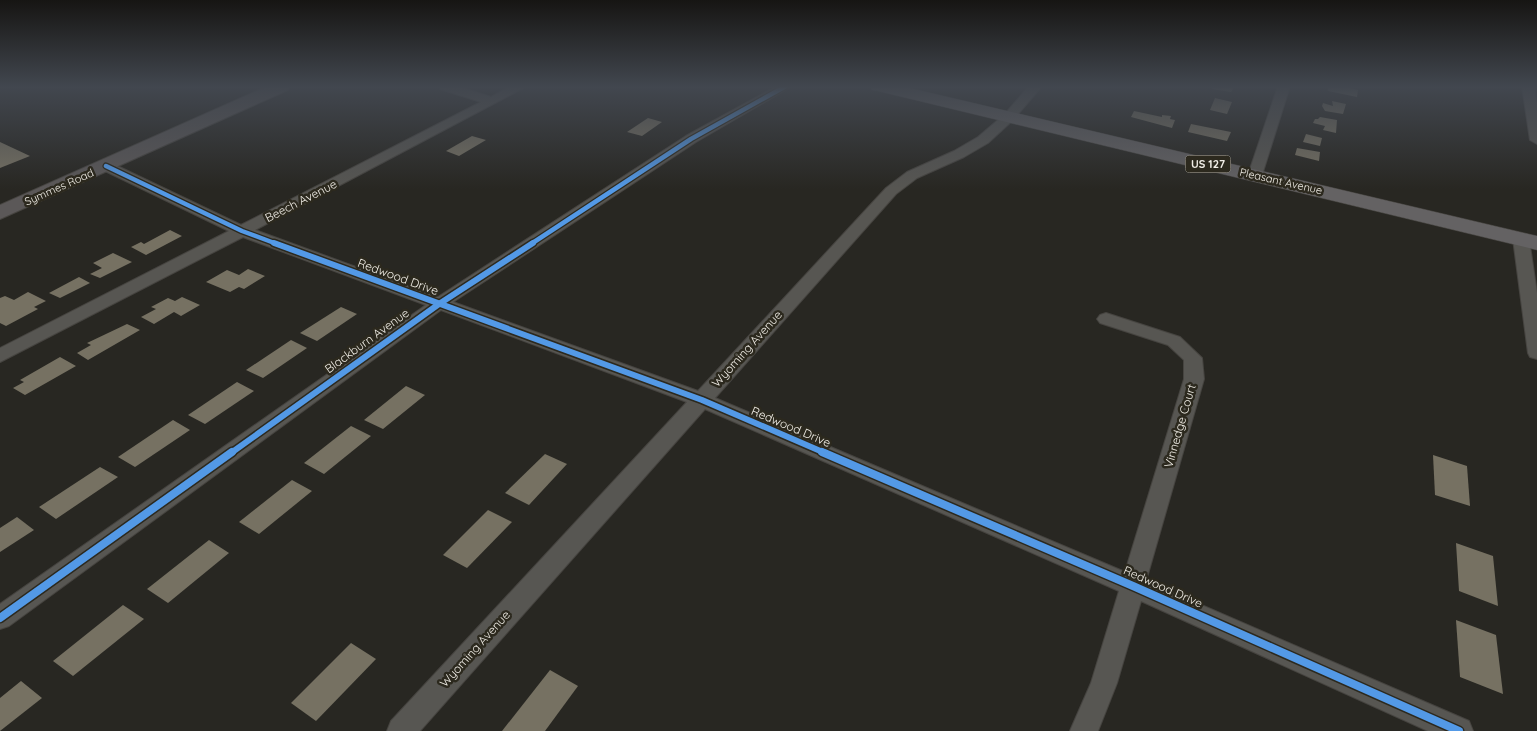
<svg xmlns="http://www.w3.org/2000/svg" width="1537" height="731" viewBox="0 0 1537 731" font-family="Quicksand,sans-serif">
	<rect width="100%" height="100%" fill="#282722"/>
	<g fill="#767162">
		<polygon points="1213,86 1235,86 1231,92 1212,89"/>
		<polygon points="1327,86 1342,86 1358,90 1357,97 1328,91"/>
		<polygon points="1215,98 1232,102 1227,114 1210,110"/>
		<polygon points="1332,101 1346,104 1343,114 1325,111 1322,106 1323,103 1333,106"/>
		<polygon points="1134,111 1162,117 1162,115 1171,116 1170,119 1175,120 1172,128 1131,117"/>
		<polygon points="1320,117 1337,120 1336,133 1323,130 1325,126 1313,123 1315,119 1318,119"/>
		<polygon points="648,118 662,122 642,136 627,132"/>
		<polygon points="1191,124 1231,132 1227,141 1188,132"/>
		<polygon points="1306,134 1322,138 1320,146 1303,142"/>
		<polygon points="472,136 486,140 459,156 446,151"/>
		<polygon points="0,142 30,156 0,168"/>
		<polygon points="1297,148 1320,152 1319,161 1295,155"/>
		<polygon points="170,230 182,236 146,255 131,247 141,242 144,244"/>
		<polygon points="113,253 132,262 100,278 90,274 102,268 93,263"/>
		<polygon points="248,269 265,276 244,289 239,287 230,292 206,282 227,270 239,275"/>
		<polygon points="79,277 90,283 60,298 49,293"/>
		<polygon points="28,292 46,301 34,307 38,309 6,326 0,323 0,298 5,296 14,300"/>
		<polygon points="182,297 200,305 181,316 174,312 154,324 141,317 156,309 151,307 168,298 175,301"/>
		<polygon points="341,307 357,314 317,341 300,333"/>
		<polygon points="127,324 140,330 88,360 77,353 91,345 87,343"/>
		<polygon points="291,340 307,348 263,378 246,370"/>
		<polygon points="60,357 76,366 25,395 13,388 24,382 20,380"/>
		<polygon points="237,382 254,391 205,424 188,415"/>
		<polygon points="406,386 425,395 383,429 364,420"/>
		<polygon points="173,420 190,430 135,467 118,457"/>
		<polygon points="351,426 371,436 324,474 304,463"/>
		<polygon points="545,454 567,464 529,505 505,493"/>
		<polygon points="1433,455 1467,466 1470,506 1435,495"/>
		<polygon points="100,467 118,477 56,519 39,507"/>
		<polygon points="292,480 312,491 259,534 239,522"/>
		<polygon points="488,510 512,522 467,568 443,555"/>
		<polygon points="17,517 34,530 0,552 0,528"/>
		<polygon points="209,540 229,553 168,603 147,589"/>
		<polygon points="1456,543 1493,556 1498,606 1459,591"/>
		<polygon points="123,605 144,619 73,676 53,661"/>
		<polygon points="1456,620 1496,635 1503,694 1460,677"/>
		<polygon points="351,643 376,659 316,721 291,703"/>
		<polygon points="550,670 578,686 545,731 502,731"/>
		<polygon points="21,681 42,698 0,731 0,698"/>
	</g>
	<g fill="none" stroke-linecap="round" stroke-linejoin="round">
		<defs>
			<g id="street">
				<polygon points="438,86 457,86 491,97 511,86 527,86 255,230 438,297 686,136 777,86 792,86 696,142 453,302 698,391 886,188 907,172 954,151 978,137 1005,114 1029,86 1042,86 1013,120 988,143 964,157 917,178 896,194 715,398 1125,572 1184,379 1184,360 1168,345 1100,323 1097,319 1100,315 1106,313 1180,337 1202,358 1204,379 1146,581 1469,721 1473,731 1428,731 1141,601 1117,683 1098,731 1070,731 1091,683 1119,591 705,409 420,731 387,731 391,721 687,402 441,310 9,626 0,629 0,604 426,305 243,237 0,362 0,348 229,231 101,169 99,166 101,163 111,163 241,225 481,102 440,89"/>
				<polygon points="1278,86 1290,86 1262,175 1260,178 1250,178 1248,175"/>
				<polygon points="1522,86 1534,86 1537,103 1537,144 1530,140"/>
				<polygon points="1521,234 1527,236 1529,239 1537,293 1537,359 1530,357 1528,353 1513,239 1515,236"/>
			</g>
			<polygon id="secondary" points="268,86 290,86 288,90 0,219 0,205"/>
			<polygon id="primary" points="870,86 901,86 1537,236 1537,250 878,91 872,90"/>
		</defs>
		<use href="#street" stroke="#464440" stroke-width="2"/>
		<use href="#secondary" stroke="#464440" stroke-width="2"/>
		<use href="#primary" stroke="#464440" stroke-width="1"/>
		<use href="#street" fill="#575652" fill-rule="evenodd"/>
		<use href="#secondary" fill="#5b5858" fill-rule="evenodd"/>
		<use href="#primary" fill="#646263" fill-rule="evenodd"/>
		<defs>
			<g id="cycleway-far2">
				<polyline points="106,166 242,231 277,244"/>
				<polyline points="531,244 691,139 786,86"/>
			</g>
			<g id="cycleway-far1">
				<polyline points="274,243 702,400 825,453"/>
				<polyline points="231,453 439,304 533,243"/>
			</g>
			<g id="cycleway">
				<polyline points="822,452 1133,586 1459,731"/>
				<polyline points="0,618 232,452"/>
			</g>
		</defs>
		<use href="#cycleway-far2" stroke="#2c291e" stroke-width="7"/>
		<use href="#cycleway-far1" stroke="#2c291e" stroke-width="9"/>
		<use href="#cycleway" stroke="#2c291e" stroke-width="11"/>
		<use href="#cycleway-far2" stroke="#5399e6" stroke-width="4.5"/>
		<use href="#cycleway-far1" stroke="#5399e6" stroke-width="6"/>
		<use href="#cycleway" stroke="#5399e6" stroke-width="8"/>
	</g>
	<linearGradient id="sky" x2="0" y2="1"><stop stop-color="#161513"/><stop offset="0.46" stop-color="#42474f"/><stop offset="1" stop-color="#42474f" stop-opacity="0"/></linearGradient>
	<rect width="1537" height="189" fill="url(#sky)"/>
	<g text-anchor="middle" stroke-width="5" stroke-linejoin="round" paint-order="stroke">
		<rect fill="#2c291e" stroke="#b6b3ab" stroke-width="1" x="1185.5" y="155.5" width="45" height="17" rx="4"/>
		<g font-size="11" font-weight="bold" fill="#f1eee7">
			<text x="1208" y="168">US 127</text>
		</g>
		<g font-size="11" fill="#f1eee7" stroke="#2c291e">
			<text transform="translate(1281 181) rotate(13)" y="4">Pleasant Avenue</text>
			<text transform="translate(59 187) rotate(-24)" y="4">Symmes Road</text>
		</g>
		<g font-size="12" fill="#f1eee7" stroke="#2c291e">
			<text transform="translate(301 201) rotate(-27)" y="4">Beech Avenue</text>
			<text transform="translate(398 277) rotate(20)" y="4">Redwood Drive</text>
			<text transform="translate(367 341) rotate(-36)" y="4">Blackburn Avenue</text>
			<text transform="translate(747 349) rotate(-48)" y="4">Wyoming Avenue</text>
			<text transform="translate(1180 426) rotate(-74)" y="4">Vinnedge Court</text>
			<text transform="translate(791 427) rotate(23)" y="4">Redwood Drive</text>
			<text transform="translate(1163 587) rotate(24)" y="4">Redwood Drive</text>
			<text transform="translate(475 649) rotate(-48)" y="4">Wyoming Avenue</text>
		</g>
	</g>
</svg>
